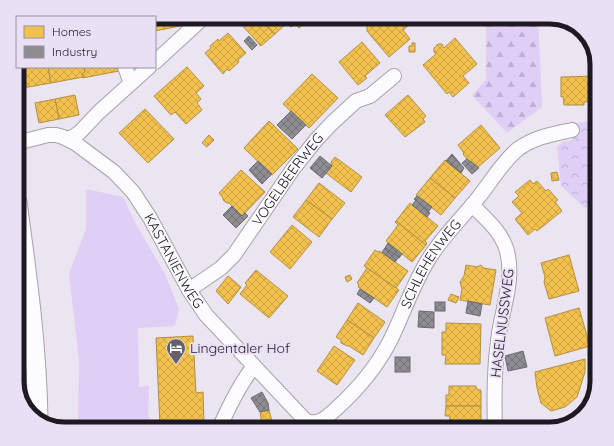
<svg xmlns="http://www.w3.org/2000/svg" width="614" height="446" viewBox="0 0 614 446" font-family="Quicksand,sans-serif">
	<defs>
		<pattern id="forest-firs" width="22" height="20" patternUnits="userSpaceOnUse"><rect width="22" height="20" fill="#dfcef5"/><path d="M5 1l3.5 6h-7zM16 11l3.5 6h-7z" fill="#bfb0d2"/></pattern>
		<pattern id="park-crowns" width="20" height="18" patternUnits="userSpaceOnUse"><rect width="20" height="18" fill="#dfcef5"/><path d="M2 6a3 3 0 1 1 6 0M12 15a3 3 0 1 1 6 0" fill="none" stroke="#bfb0d2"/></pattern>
		<pattern id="water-ripples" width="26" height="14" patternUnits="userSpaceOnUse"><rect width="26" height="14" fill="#c4aae4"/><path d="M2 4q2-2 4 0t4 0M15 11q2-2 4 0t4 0" fill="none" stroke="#a892c3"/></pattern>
		<pattern id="homes-cross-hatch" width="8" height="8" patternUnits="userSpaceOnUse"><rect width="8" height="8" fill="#f2c14e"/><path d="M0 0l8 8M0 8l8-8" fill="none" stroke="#cfa544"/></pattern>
		<pattern id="industry-cross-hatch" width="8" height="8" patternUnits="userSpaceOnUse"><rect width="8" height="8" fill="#8d8d92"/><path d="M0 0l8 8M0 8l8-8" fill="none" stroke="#737277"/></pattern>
	</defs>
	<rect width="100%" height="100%" fill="#eae5f0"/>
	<polygon fill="#dfcef5" points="86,189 123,197 137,226 165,274 179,309 175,326 138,328 139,387 149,386 148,413 151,428 153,429 78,429 79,360 69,274 86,229"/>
	<polygon fill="url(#forest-firs)" points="486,17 538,17 542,107 507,133 472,95 486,80"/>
	<polygon fill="url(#park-crowns)" points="597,120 597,206 585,208 561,186 557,147 562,142 573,140 571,124"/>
	<polygon fill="url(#water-ripples)" points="589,385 595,387 588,408 581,406"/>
	<g fill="url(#homes-cross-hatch)" stroke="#b28f41">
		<polygon points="155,17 183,17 185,25 155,31"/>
		<polygon points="246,17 259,17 275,34 261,46 240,23"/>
		<polygon points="259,17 284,17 288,22 275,34"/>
		<polygon points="376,17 384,17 386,19 389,17 401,17 409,25 403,30 410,39 389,57 367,31 367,27 372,19"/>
		<polygon points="300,19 304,24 299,28 295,24"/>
		<polygon points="228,33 246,53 238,60 239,62 229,71 227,69 223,74 205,53 211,48 210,46 218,39 219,41"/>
		<polygon points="455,38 477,64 463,76 469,83 453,97 449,92 447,94 423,65 436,54 434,52 434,48 438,44 442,44 444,48"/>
		<polygon points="362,42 380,63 365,76 367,78 358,85 339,62"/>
		<polygon points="412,43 415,43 415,52 409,52 409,46 412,46"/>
		<polygon points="17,67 48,67 51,83 17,89"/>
		<polygon points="48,67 84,67 85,72 82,74 83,77 51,83"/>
		<polygon points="84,67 118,67 119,71 83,78 82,74 85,72"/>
		<polygon points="187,67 204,86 196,93 201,99 197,103 202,110 186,124 175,112 171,115 154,96"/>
		<polygon points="312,74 338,98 309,128 283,104"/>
		<polygon points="595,76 596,101 584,102 584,105 564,105 563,96 561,97 561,77"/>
		<polygon points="75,95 79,115 59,119 55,99"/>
		<polygon points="408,95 426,116 423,119 425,122 405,137 385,115"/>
		<polygon points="55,99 59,119 39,123 35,103"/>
		<polygon points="145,109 174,139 148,163 119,133"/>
		<polygon points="269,121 298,149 272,175 244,148"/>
		<polygon points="481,125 500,148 477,168 471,161 470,162 467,159 463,154 464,153 458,145"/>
		<polygon points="209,135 214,140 207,147 202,143"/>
		<polygon points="335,157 362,177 351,192 326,173 332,166 331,162"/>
		<polygon points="445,160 470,181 455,198 430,178"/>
		<polygon points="241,170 265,192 242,216 229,203 227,203 223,200 223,198 219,193"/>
		<polygon points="557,172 559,180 552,181 551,173"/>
		<polygon points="430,178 455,198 441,215 416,195"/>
		<polygon points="530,180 533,184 537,181 546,191 548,189 558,200 555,202 562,211 537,231 535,229 528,235 515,219 522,213 512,202 519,196 515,192"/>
		<polygon points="319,183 345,203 332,219 306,200"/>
		<polygon points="306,200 332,219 319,237 293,217"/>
		<polygon points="410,203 438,226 425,241 427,243 426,245 396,221"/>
		<polygon points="396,221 426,245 412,262 386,241 398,225 395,222"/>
		<polygon points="292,225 312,242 290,269 270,252"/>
		<polygon points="375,250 378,252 379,251 408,271 396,288 364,266"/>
		<polygon points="569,255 579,291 549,299 544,282 545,277 541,263"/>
		<polygon points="466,265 477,267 481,265 483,268 496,270 490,305 460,300 462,289 460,282 464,276"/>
		<polygon points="367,268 399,290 387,307 358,287 359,285 357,283"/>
		<polygon points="256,270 288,296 269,318 240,294 247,285 245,283"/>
		<polygon points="350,275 352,279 347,282 345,277"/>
		<polygon points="228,276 241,287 228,304 216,291"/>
		<polygon points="451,294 459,297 456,303 448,300"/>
		<polygon points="358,303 385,322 374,338 347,320"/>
		<polygon points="579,308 590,346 555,356 545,318"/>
		<polygon points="347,320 374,338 363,355 349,346 347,346 341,343 341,340 336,337"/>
		<polygon points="446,323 481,324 480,364 445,364 446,355 442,355 442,332 446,332"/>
		<polygon points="193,336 196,393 203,392 204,424 160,426 156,338"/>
		<polygon points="334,346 355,360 337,385 317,371"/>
		<polygon points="585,359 585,372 577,397 565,407 551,411 541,403 537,388 535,372"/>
		<polygon points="449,386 476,386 476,388 479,390 481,390 481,406 446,406 446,395 449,395"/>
		<polygon points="446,406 481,406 481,421 478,421 476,426 449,426 450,416 445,416"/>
		<polygon points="269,410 274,429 259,429 258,425 262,424 260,412"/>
	</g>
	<g fill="url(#industry-cross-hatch)" stroke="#6c6a70">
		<polygon points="284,17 298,17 300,19 291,27"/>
		<polygon points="249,36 257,45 252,50 244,41"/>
		<polygon points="595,94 597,94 597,118 590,119 590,101 596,101"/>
		<polygon points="291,111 306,125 292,139 277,125"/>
		<polygon points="452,154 464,168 461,173 446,161"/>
		<polygon points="320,156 332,166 322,178 310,168"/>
		<polygon points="467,159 479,168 472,174 462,163"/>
		<polygon points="258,161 272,174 262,184 249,170"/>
		<polygon points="417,196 432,207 429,211 414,199"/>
		<polygon points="416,200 430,213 427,217 412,205"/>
		<polygon points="232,206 242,216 245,213 248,216 236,228 223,215"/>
		<polygon points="388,243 402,254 399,258 385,248"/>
		<polygon points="385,248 399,257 395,262 382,252"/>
		<polygon points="360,289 374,298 370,303 357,294"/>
		<polygon points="468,301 482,304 480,316 466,313"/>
		<rect x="435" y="302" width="10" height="9"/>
		<polygon points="419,311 434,312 434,328 418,327"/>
		<polygon points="523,351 527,367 508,371 505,356"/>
		<rect x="395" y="357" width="15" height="15"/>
		<polygon points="262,392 268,403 269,410 260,412 251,398"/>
	</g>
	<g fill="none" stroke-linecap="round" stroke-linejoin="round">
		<defs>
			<g id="street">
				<polyline points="155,62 204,17"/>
				<polyline points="125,67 131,83"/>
				<polyline points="69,139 79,133 99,112 149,67"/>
				<path id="s1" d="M17,143L48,135H56L63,137L75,143L114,172L133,192L150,218L189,290L206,315L306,421C319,426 328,416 337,408C358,389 377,366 390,341C404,313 413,283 430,257C444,235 462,218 478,198C491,182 502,162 518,149C534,137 553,134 572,130"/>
				<path d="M472,205C485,218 500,230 506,248C516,278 501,311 498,341C494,370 494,400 495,429"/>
				<path id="s2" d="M189,290L221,268L234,255L293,169L316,140L332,123L356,101L370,96L394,76"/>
				<path d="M219,429C229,406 239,385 254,366"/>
			</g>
			<path id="secondary" d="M17,202C27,275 37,347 38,420"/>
		</defs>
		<use href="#street" stroke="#a6a2ab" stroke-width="16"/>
		<use href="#secondary" stroke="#a6a2ab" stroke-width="21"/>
		<use href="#street" stroke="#fcfbfd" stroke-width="14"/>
		<use href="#secondary" stroke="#fcfbfd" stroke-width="19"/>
	</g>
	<defs>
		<symbol id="hotel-pin" viewBox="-11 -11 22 30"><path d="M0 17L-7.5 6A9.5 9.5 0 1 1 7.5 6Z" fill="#65616a" stroke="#e9e0f5"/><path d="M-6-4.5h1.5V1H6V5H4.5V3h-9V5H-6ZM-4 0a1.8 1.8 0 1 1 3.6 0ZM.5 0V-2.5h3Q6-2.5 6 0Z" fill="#fff"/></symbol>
	</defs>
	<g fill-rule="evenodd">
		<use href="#hotel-pin" x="165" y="337" width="22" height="30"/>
	</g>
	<g text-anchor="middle" stroke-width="4" stroke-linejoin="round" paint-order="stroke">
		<g font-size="14" fill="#1e1a22" stroke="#e9e0f5">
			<text dy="5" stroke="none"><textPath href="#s2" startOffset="150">VOGELBEERWEG</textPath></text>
			<text dy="5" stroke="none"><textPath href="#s1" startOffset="217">KASTANIENWEG</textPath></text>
			<text dy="5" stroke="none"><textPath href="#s1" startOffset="635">SCHLEHENWEG</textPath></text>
			<text transform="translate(502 323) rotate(-83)" y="5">HASELNUSSWEG</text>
		</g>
		<g font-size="14" fill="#1e1a22" stroke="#e9e0f5" text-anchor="start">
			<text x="190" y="353">Lingentaler Hof</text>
		</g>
	</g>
	<path d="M0 0H614V446H0ZM64 24H550A40 40 0 0 1 590 64V382A40 40 0 0 1 550 422H64A40 40 0 0 1 24 382V64A40 40 0 0 1 64 24Z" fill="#e9e0f5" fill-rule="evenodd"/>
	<path fill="none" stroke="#1e1a22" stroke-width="5" d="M64 24H550A40 40 0 0 1 590 64V382A40 40 0 0 1 550 422H64A40 40 0 0 1 24 382V64A40 40 0 0 1 64 24Z"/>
	<rect x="16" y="16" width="140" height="52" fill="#e9e0f5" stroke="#9891a1"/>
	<rect x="24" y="26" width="20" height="12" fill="#f2c14e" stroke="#9891a1"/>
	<text x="52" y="36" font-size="12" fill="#1e1a22">Homes</text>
	<rect x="24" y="46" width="20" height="12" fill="#8d8d92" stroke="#9891a1"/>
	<text x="52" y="56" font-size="12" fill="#1e1a22">Industry</text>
</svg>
